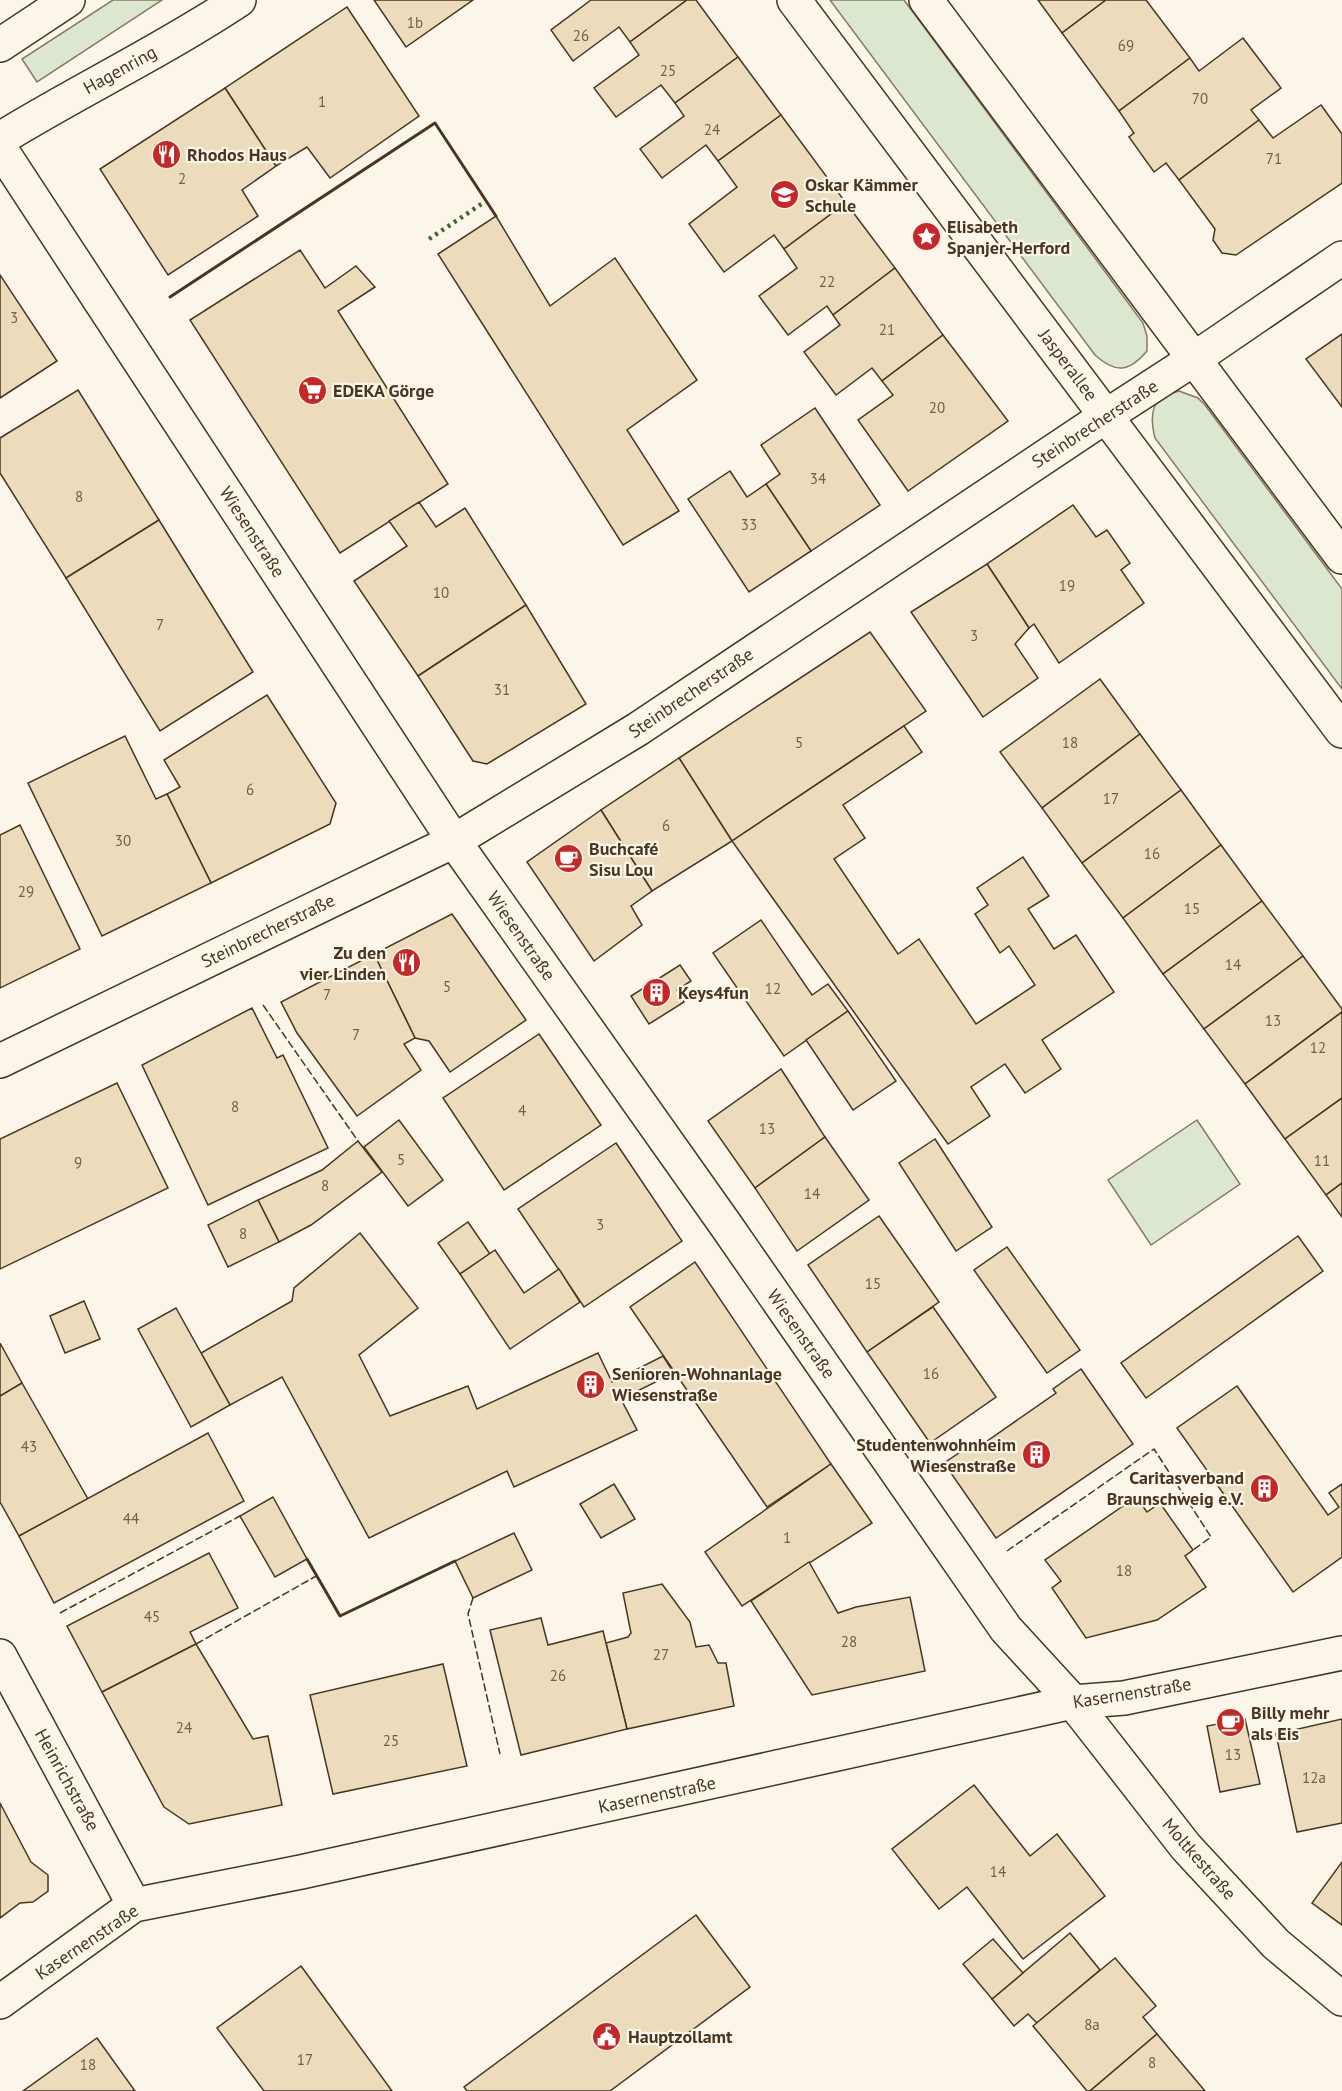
<svg xmlns="http://www.w3.org/2000/svg" width="1342" height="2091" viewBox="0 0 1342 2091" font-family="'PT Sans',sans-serif">
	<rect width="100%" height="100%" fill="#fbf6e9"/>
	<g fill="#dce7d0" stroke="#887966" stroke-width="1.5">
		<polygon points="113,0 162,0 37,82 22,59"/>
		<path d="M830,0H904L1143,323L1147,336V351C1129,372 1116,374 1095,355Z"/>
		<path d="M1179,391L1198,398L1205,405L1342,589V689L1155,438C1152,426 1149,407 1161,398C1165,394 1174,393 1179,391Z"/>
		<polygon points="1197,1120 1240,1184 1151,1245 1108,1180"/>
	</g>
	<g fill="#ecdcbc" stroke="#4a3520" stroke-width="1.5">
		<polygon points="374,0 473,0 406,47"/>
		<polygon points="591,0 687,0 630,42 619,27 573,61 551,30"/>
		<polygon points="687,0 696,0 738,57 675,103 661,85 616,117 594,88 639,55 630,42"/>
		<polygon points="1038,0 1106,0 1062,33"/>
		<polygon points="1106,0 1146,0 1190,58 1119,111 1062,33"/>
		<polygon points="347,7 419,116 330,178 307,147 276,166 225,88"/>
		<polygon points="1243,38 1281,88 1251,110 1259,120 1179,180 1166,163 1154,172 1129,137 1134,133 1119,111 1190,58 1199,71"/>
		<polygon points="738,57 781,115 718,161 706,145 662,178 640,149 684,116 675,103"/>
		<polygon points="225,88 276,166 242,190 258,216 168,275 100,169"/>
		<polygon points="1321,105 1342,134 1342,183 1236,255 1222,253 1213,240 1215,229 1179,180 1259,120 1273,138"/>
		<polygon points="781,115 846,203 784,249 774,235 724,272 689,224 737,187 718,161"/>
		<polygon points="846,203 895,268 833,315 827,306 788,335 759,296 797,268 784,249"/>
		<polygon points="496,216 550,306 615,258 697,380 627,430 679,511 623,545 438,254"/>
		<polygon points="300,250 325,288 356,266 375,287 338,311 448,484 340,553 190,320"/>
		<polygon points="895,268 943,335 882,381 872,368 836,395 804,352 840,325 833,315"/>
		<polygon points="0,275 57,361 0,398"/>
		<polygon points="1342,334 1342,407 1306,359"/>
		<polygon points="943,335 1008,421 908,491 858,420 893,395 882,381"/>
		<polygon points="78,390 159,520 66,578 0,473 0,438"/>
		<polygon points="815,408 880,505 811,551 766,484 780,474 761,445"/>
		<polygon points="730,471 747,497 766,484 811,551 749,592 688,499"/>
		<polygon points="419,502 436,527 465,508 526,605 418,676 354,581 407,546 389,521"/>
		<polygon points="1073,505 1096,537 1107,530 1130,563 1121,570 1144,603 1059,663 1034,624 1029,628 987,564"/>
		<polygon points="159,520 253,672 160,731 66,578"/>
		<polygon points="987,564 1029,628 1015,644 1038,678 983,717 911,612"/>
		<polygon points="526,605 586,704 487,764 473,761 418,676"/>
		<polygon points="870,632 926,711 732,841 679,758"/>
		<polygon points="1100,679 1140,734 1042,808 1000,752"/>
		<polygon points="267,695 336,803 330,824 211,883 167,794 180,787 164,760"/>
		<polygon points="904,726 922,752 843,805 865,838 834,859 898,954 919,939 976,1024 1035,985 1009,946 1000,953 975,914 988,905 977,888 1023,857 1049,896 1028,909 1054,949 1076,935 1114,992 1042,1040 1061,1069 1025,1093 1005,1064 971,1087 990,1116 948,1144 732,841"/>
		<polygon points="1140,734 1181,790 1082,863 1042,808"/>
		<polygon points="125,736 156,799 167,794 211,883 102,936 28,783"/>
		<polygon points="679,758 732,841 652,891 601,810"/>
		<polygon points="1181,790 1221,845 1123,918 1082,863"/>
		<polygon points="601,810 652,891 631,906 642,925 594,961 527,862"/>
		<polygon points="20,825 80,949 0,988 0,835"/>
		<polygon points="1221,845 1262,901 1163,974 1123,918"/>
		<polygon points="1262,901 1303,956 1204,1029 1163,974"/>
		<polygon points="452,914 526,1020 450,1072 429,1041 415,1038 374,954"/>
		<polygon points="761,920 812,995 828,984 848,1011 784,1056 713,953"/>
		<polygon points="374,954 415,1038 404,1044 421,1070 357,1116 297,1033 281,1002"/>
		<polygon points="1303,956 1342,1009 1342,1012 1245,1084 1204,1029"/>
		<polygon points="680,965 691,981 677,990 684,1002 649,1024 631,996"/>
		<polygon points="252,1008 277,1058 283,1055 328,1148 208,1205 142,1065"/>
		<polygon points="848,1011 896,1081 853,1110 806,1040"/>
		<polygon points="1342,1012 1342,1098 1285,1139 1245,1084"/>
		<polygon points="539,1034 601,1125 504,1190 443,1098"/>
		<polygon points="781,1069 825,1137 755,1188 708,1121"/>
		<polygon points="117,1083 168,1188 0,1269 0,1139"/>
		<polygon points="1342,1098 1342,1183 1326,1195 1285,1139"/>
		<polygon points="399,1120 443,1180 408,1206 364,1147"/>
		<polygon points="825,1137 869,1200 797,1251 755,1188"/>
		<polygon points="935,1139 992,1227 956,1251 899,1163"/>
		<polygon points="358,1141 382,1172 311,1225 279,1242 258,1200 322,1170"/>
		<polygon points="616,1143 682,1241 584,1307 518,1209"/>
		<polygon points="1342,1183 1342,1217 1326,1195"/>
		<polygon points="258,1200 279,1242 228,1267 208,1225"/>
		<polygon points="879,1216 939,1302 867,1352 808,1265"/>
		<polygon points="468,1222 490,1254 460,1274 438,1243"/>
		<polygon points="360,1233 418,1308 359,1355 390,1416 468,1386 477,1409 598,1353 612,1382 663,1356 674,1373 621,1399 637,1430 514,1487 507,1471 369,1538 282,1377 230,1405 201,1353 292,1301 294,1288"/>
		<polygon points="1298,1236 1323,1271 1146,1398 1121,1363"/>
		<polygon points="1007,1247 1080,1350 1047,1373 974,1270"/>
		<polygon points="495,1250 524,1293 559,1269 580,1302 510,1349 460,1274"/>
		<polygon points="695,1262 831,1464 767,1507 630,1307"/>
		<polygon points="84,1301 100,1339 65,1353 50,1316"/>
		<polygon points="933,1307 996,1397 930,1443 867,1352"/>
		<polygon points="176,1308 230,1405 191,1427 138,1329"/>
		<polygon points="0,1343 22,1383 0,1396"/>
		<polygon points="1081,1369 1133,1444 996,1538 944,1463 977,1441 980,1446 1056,1393 1053,1389"/>
		<polygon points="22,1383 88,1499 19,1536 0,1502 0,1396"/>
		<polygon points="1237,1386 1328,1515 1339,1507 1329,1493 1342,1484 1342,1557 1293,1592 1177,1428"/>
		<polygon points="208,1433 244,1501 54,1603 19,1536"/>
		<polygon points="831,1464 872,1523 742,1606 705,1552"/>
		<polygon points="614,1484 635,1519 601,1538 580,1504"/>
		<polygon points="273,1497 307,1559 275,1577 240,1516"/>
		<polygon points="1136,1497 1147,1512 1160,1503 1193,1550 1185,1556 1206,1587 1157,1620 1086,1638 1052,1588 1061,1581 1045,1560"/>
		<polygon points="514,1533 532,1570 473,1598 455,1561"/>
		<polygon points="209,1553 238,1608 190,1632 196,1644 102,1692 67,1626"/>
		<polygon points="809,1562 838,1613 856,1607 910,1597 925,1671 812,1695 751,1601"/>
		<polygon points="662,1584 690,1622 696,1647 709,1645 718,1663 726,1663 734,1706 627,1729 606,1643 628,1637 631,1633 623,1593"/>
		<polygon points="541,1618 548,1645 603,1631 627,1729 521,1755 490,1630"/>
		<polygon points="196,1644 253,1739 268,1736 282,1805 189,1824 164,1807 102,1692"/>
		<polygon points="443,1664 467,1766 333,1794 310,1695"/>
		<polygon points="1245,1719 1260,1784 1220,1792 1207,1726"/>
		<polygon points="1342,1719 1342,1823 1297,1832 1276,1734"/>
		<polygon points="974,1785 1030,1856 1057,1834 1105,1896 1023,1959 967,1887 939,1909 892,1849"/>
		<polygon points="0,1803 31,1862 48,1875 48,1891 33,1902 20,1903 0,1918"/>
		<polygon points="1342,1862 1342,1925 1312,1903"/>
		<polygon points="696,1915 750,1987 610,2091 467,2091 464,2087"/>
		<polygon points="1070,1933 1100,1970 1037,2023 1028,2014 1014,2026 992,1999"/>
		<polygon points="993,1939 1023,1973 992,1999 963,1964"/>
		<polygon points="1115,1958 1156,2006 1143,2017 1157,2034 1090,2091 1087,2091 1033,2026"/>
		<polygon points="301,1966 392,2091 264,2091 217,2028"/>
		<polygon points="1157,2034 1205,2091 1090,2091"/>
		<polygon points="97,2038 135,2091 23,2091"/>
	</g>
	<g fill="none" stroke-linecap="round" stroke-linejoin="round">
		<defs>
			<g id="minor">
				<polyline points="0,148 454,841 725,1224 1006,1629 1073,1702 1186,1847 1276,1944 1342,1999"/>
				<polyline points="1194,359 1342,258"/>
				<polyline points="0,1061 454,841 638,729 1106,416"/>
				<polyline points="0,1656 134,1905"/>
				<polyline points="0,2002 134,1905 301,1872 1073,1702 1124,1698 1342,1653"/>
			</g>
			<g id="tertiary">
				<polyline points="794,0 1342,731"/>
				<polyline points="926,0 1342,557"/>
				<polyline points="1106,416 1194,359"/>
			</g>
			<g id="primary">
				<polyline points="0,45 68,0"/>
				<path d="M0,139C78,91 162,51 239,0"/>
			</g>
		</defs>
		<use href="#minor" stroke="#4a3520" stroke-width="36"/>
		<use href="#tertiary" stroke="#4a3520" stroke-width="36"/>
		<use href="#primary" stroke="#4a3520" stroke-width="36"/>
		<use href="#minor" stroke="#fbf6e9" stroke-width="33"/>
		<use href="#tertiary" stroke="#fbf6e9" stroke-width="33"/>
		<use href="#primary" stroke="#fbf6e9" stroke-width="33"/>
		<polyline stroke="#436837" stroke-width="4.5" stroke-dasharray="3 4.5" stroke-linecap="butt" points="429,239 486,201"/>
		<g stroke="#4a3520" stroke-width="1.5" stroke-dasharray="8 3" stroke-linecap="butt">
			<polyline points="263,1005 358,1141"/>
			<polyline points="1007,1551 1154,1449 1211,1537 1193,1550"/>
			<polyline points="473,1598 468,1614 500,1754"/>
			<polyline points="60,1613 240,1516"/>
			<polyline points="196,1644 318,1575"/>
		</g>
		<g stroke="#4a3520" stroke-width="3">
			<polyline points="170,297 435,123 496,216"/>
			<polyline points="307,1559 340,1616 455,1561"/>
		</g>
	</g>
	<defs>
		<symbol id="restaurant-disc" viewBox="-11 -11 22 22"><circle r="9.5" fill="#c62828" stroke="#fbf6e9"/><path d="M-5-6h1v4h1v-4h1v4h1v-4h1v5L-1.5 .5V6h-2V.5L-5-1ZM5-6V6H3V1.5H1.5Q1.5-4 5-6Z" fill="#fff"/></symbol>
		<symbol id="school-disc" viewBox="-11 -11 22 22"><circle r="9.5" fill="#c62828" stroke="#fbf6e9"/><path d="M0-5L7-2L0 1L-7-2ZM-4 1L0 2.5L4 1V4Q0 6-4 4Z" fill="#fff"/></symbol>
		<symbol id="sight-disc" viewBox="-11 -11 22 22"><circle r="9.5" fill="#c62828" stroke="#fbf6e9"/><path d="M0-6L1.8-2.2L6-1.7L2.9 1.2L3.7 5.4L0 3.3L-3.7 5.4L-2.9 1.2L-6-1.7L-1.8-2.2Z" fill="#fff"/></symbol>
		<symbol id="supermarket-disc" viewBox="-11 -11 22 22"><circle r="9.5" fill="#c62828" stroke="#fbf6e9"/><path d="M-6-5.5h2.5l.6 2H6L4.5 2H-2.5L-4.4-4H-6ZM-1.5 3.2a1.3 1.3 0 1 0 .1 0ZM3 3.2a1.3 1.3 0 1 0 .1 0Z" fill="#fff"/></symbol>
		<symbol id="cafe-disc" viewBox="-11 -11 22 22"><circle r="9.5" fill="#c62828" stroke="#fbf6e9"/><path d="M-5.5-4.5H6V0H3Q3 3.5 0 3.5H-2.5Q-5.5 3.5-5.5 0ZM3-3.2v2h1.7v-2ZM-6 4.5H4V6H-6Z" fill="#fff"/></symbol>
		<symbol id="building-disc" viewBox="-11 -11 22 22"><circle r="9.5" fill="#c62828" stroke="#fbf6e9"/><path d="M-4-6H4V6H1V3H-1V6H-4ZM-2.5-4.3h1.7v1.8h-1.7ZM.8-4.3h1.7v1.8H.8ZM-2.5-1h1.7V.8h-1.7ZM.8-1h1.7V.8H.8Z" fill="#fff"/></symbol>
		<symbol id="civic-disc" viewBox="-11 -11 22 22"><circle r="9.5" fill="#c62828" stroke="#fbf6e9"/><path d="M-.6-6.5H3V-4.5H.6V-3L4-1V1h2V6H-6V1h2V-1L-.6-3ZM-1.2 2.5V6h2.4V2.5Z" fill="#fff"/></symbol>
	</defs>
	<g fill-rule="evenodd">
		<use href="#restaurant-disc" x="150" y="138" width="33" height="33"/>
		<use href="#school-disc" x="768" y="178" width="33" height="33"/>
		<use href="#sight-disc" x="910" y="220" width="33" height="33"/>
		<use href="#supermarket-disc" x="296" y="374" width="33" height="33"/>
		<use href="#cafe-disc" x="552" y="842" width="33" height="33"/>
		<use href="#restaurant-disc" x="390" y="946" width="33" height="33"/>
		<use href="#building-disc" x="640" y="976" width="33" height="33"/>
		<use href="#building-disc" x="574" y="1368" width="33" height="33"/>
		<use href="#building-disc" x="1020" y="1438" width="33" height="33"/>
		<use href="#building-disc" x="1248" y="1472" width="33" height="33"/>
		<use href="#cafe-disc" x="1214" y="1706" width="33" height="33"/>
		<use href="#civic-disc" x="590" y="2020" width="33" height="33"/>
	</g>
	<g text-anchor="middle" stroke-width="4.5" stroke-linejoin="round" paint-order="stroke">
		<g font-size="15" fill="#725f47">
			<text x="415" y="28">1b</text>
			<text x="581" y="41">26</text>
			<text x="1126" y="51">69</text>
			<text x="668" y="76">25</text>
			<text x="1200" y="104">70</text>
			<text x="322" y="107">1</text>
			<text x="712" y="135">24</text>
			<text x="1274" y="164">71</text>
			<text x="182" y="184">2</text>
			<text x="827" y="287">22</text>
			<text x="14" y="323">3</text>
			<text x="887" y="335">21</text>
			<text x="937" y="413">20</text>
			<text x="818" y="484">34</text>
			<text x="79" y="502">8</text>
			<text x="749" y="530">33</text>
			<text x="1067" y="591">19</text>
			<text x="441" y="598">10</text>
			<text x="160" y="630">7</text>
			<text x="974" y="641">3</text>
			<text x="502" y="695">31</text>
			<text x="799" y="748">5</text>
			<text x="1070" y="748">18</text>
			<text x="250" y="795">6</text>
			<text x="1111" y="804">17</text>
			<text x="666" y="831">6</text>
			<text x="123" y="846">30</text>
			<text x="1152" y="859">16</text>
			<text x="26" y="897">29</text>
			<text x="1192" y="914">15</text>
			<text x="1233" y="970">14</text>
			<text x="447" y="992">5</text>
			<text x="773" y="994">12</text>
			<text x="327" y="1000">7</text>
			<text x="1273" y="1026">13</text>
			<text x="356" y="1040">7</text>
			<text x="1318" y="1053">12</text>
			<text x="235" y="1112">8</text>
			<text x="522" y="1116">4</text>
			<text x="767" y="1134">13</text>
			<text x="401" y="1165">5</text>
			<text x="1322" y="1166">11</text>
			<text x="78" y="1168">9</text>
			<text x="325" y="1191">8</text>
			<text x="812" y="1199">14</text>
			<text x="600" y="1230">3</text>
			<text x="243" y="1239">8</text>
			<text x="873" y="1289">15</text>
			<text x="931" y="1379">16</text>
			<text x="29" y="1452">43</text>
			<text x="131" y="1524">44</text>
			<text x="787" y="1543">1</text>
			<text x="1124" y="1576">18</text>
			<text x="152" y="1622">45</text>
			<text x="849" y="1647">28</text>
			<text x="661" y="1660">27</text>
			<text x="558" y="1681">26</text>
			<text x="184" y="1733">24</text>
			<text x="391" y="1746">25</text>
			<text x="1233" y="1760">13</text>
			<text x="1314" y="1783">12a</text>
			<text x="998" y="1877">14</text>
			<text x="1092" y="2030">8a</text>
			<text x="305" y="2065">17</text>
			<text x="1152" y="2068">8</text>
			<text x="88" y="2070">18</text>
		</g>
		<g font-size="18" fill="#4a3520" stroke="#fbf6e9">
			<text transform="translate(120 70) rotate(-29)" y="6">Hagenring</text>
			<text transform="translate(1068 365) rotate(53)" y="6">Jasperallee</text>
			<text transform="translate(1095 424) rotate(-33)" y="6">Steinbrecherstraße</text>
			<text transform="translate(252 532) rotate(57)" y="6">Wiesenstraße</text>
			<text transform="translate(691 693) rotate(-34)" y="6">Steinbrecherstraße</text>
			<text transform="translate(268 931) rotate(-26)" y="6">Steinbrecherstraße</text>
			<text transform="translate(521 936) rotate(55)" y="6">Wiesenstraße</text>
			<text transform="translate(801 1334) rotate(55)" y="6">Wiesenstraße</text>
			<text transform="translate(1132 1693) rotate(-9)" y="6">Kasernenstraße</text>
			<text transform="translate(67 1780) rotate(61)" y="6">Heinrichstraße</text>
			<text transform="translate(657 1795) rotate(-12)" y="6">Kasernenstraße</text>
			<text transform="translate(1199 1859) rotate(49)" y="6">Moltkestraße</text>
			<text transform="translate(87 1942) rotate(-34)" y="6">Kasernenstraße</text>
		</g>
		<g font-size="18" font-weight="bold" fill="#4a3520" stroke="#fbf6e9" text-anchor="start">
			<text x="187" y="161">Rhodos Haus</text>
			<text x="805" y="191">Oskar Kämmer<tspan x="805" dy="21">Schule</tspan></text>
			<text x="947" y="233">Elisabeth<tspan x="947" dy="21">Spanjer-Herford</tspan></text>
			<text x="333" y="397">EDEKA Görge</text>
			<text x="589" y="855">Buchcafé<tspan x="589" dy="21">Sisu Lou</tspan></text>
			<text x="386" y="959" text-anchor="end">Zu den<tspan x="386" dy="21">vier Linden</tspan></text>
			<text x="678" y="999">Keys4fun</text>
			<text x="612" y="1380">Senioren-Wohnanlage<tspan x="612" dy="21">Wiesenstraße</tspan></text>
			<text x="1016" y="1451" text-anchor="end">Studentenwohnheim<tspan x="1016" dy="21">Wiesenstraße</tspan></text>
			<text x="1244" y="1484" text-anchor="end">Caritasverband<tspan x="1244" dy="21">Braunschweig e.V.</tspan></text>
			<text x="1251" y="1719">Billy mehr<tspan x="1251" dy="21">als Eis</tspan></text>
			<text x="628" y="2043">Hauptzollamt</text>
		</g>
	</g>
</svg>
